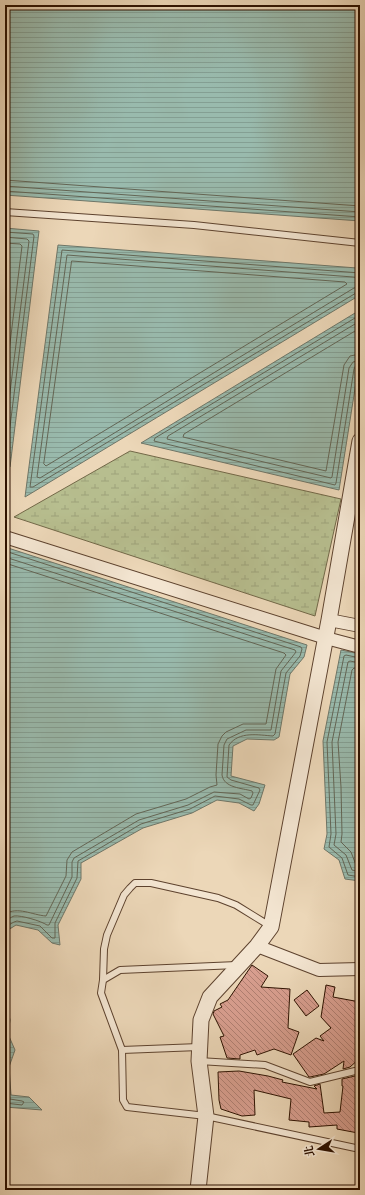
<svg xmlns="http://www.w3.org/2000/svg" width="365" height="1195" viewBox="0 0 365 1195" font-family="'Sorts Mill Goudy','Noto Serif TC',serif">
	<defs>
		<pattern id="wetland-marsh" width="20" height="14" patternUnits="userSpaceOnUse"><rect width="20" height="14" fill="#b7be8f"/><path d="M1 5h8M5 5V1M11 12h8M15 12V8" fill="none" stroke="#9ea27a"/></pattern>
		<pattern id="water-rules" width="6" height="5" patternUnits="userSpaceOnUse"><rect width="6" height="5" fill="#99baad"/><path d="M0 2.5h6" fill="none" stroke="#849f93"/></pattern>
		<pattern id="building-back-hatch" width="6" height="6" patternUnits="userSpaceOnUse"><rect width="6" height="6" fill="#d89e8f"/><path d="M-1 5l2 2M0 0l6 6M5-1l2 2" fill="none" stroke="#b07f72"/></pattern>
	</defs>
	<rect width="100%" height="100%" fill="#ecd7b8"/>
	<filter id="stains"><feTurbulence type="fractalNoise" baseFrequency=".005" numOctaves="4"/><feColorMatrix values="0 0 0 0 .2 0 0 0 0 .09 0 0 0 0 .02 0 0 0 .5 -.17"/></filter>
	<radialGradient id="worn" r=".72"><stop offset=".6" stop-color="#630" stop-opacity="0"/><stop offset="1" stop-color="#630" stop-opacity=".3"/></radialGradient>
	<polygon fill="url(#wetland-marsh)" stroke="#726848" points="130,451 341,499 315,616 14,517"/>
	<g fill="url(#water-rules)" stroke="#6e7668">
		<polygon points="5,5 360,5 360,221 5,195"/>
		<polygon points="5,228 39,231 10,467 5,471"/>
		<polygon points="58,245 357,268 360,271 360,295 25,497"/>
		<polygon points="360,310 360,357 339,490 141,443"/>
		<polygon points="5,547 307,645 304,657 290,674 279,737 274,740 247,739 233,746 231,776 265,785 259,804 254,811 239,803 217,800 192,813 143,828 81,863 81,879 58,925 60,945 52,943 38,930 16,925 5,932"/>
		<polygon points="341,650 360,654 360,881 345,879 339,860 324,849 327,834 323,741"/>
		<polygon points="5,997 10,1020 8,1034 15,1050 9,1067 11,1095 29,1097 42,1110 5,1107"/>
	</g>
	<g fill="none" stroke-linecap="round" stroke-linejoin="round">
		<g stroke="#636656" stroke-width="1">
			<polyline points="5,180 360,206"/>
			<polyline points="5,186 360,212"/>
			<polyline points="5,191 360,217"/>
			<polyline points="5,232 33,234 34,236 5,466"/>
			<polyline points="5,237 27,239 29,241 5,432"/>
			<polyline points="5,243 20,244 22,246 5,384"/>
			<polygon points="72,261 345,282 347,284 46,466 44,464"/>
			<polyline points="360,273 62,250 30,487 33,487 356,293 360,292"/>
			<polyline points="360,278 353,277 67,255 37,477 40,478 354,288 360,287"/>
			<polyline points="360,315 155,438 154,441 335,485 336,483 354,369 356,365 360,365"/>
			<polyline points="360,321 168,436 167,439 331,478 332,477 349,368 353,362 360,360"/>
			<polyline points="360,328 184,434 183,437 326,471 344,365 350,356 360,354"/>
			<path d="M5,551L301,647L302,649L300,656L286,673L275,734L273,736C258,735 239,731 229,745L227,777L231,780L259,788L260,790L253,805H251L239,799L215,796L190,809L141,824L78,861L77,878L55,923V938H52L40,926L17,921L14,922L5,927"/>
			<path d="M5,557L295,650L296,652L281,671L271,730H246L227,739L224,745L222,775C224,788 242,788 252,791L253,793L251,798L249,799L240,794L214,792L188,805L139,820L74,858L72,862V877L49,925H47C41,921 21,915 14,916C11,917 8,920 5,921"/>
			<path d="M5,563L284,653L286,655L276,669L266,724H243L226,732L222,736L218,744L216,775L217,785L210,787L186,799L136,814L72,852L67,860L66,876L46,916C32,915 18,906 5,914"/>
			<polyline points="360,658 346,655 344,656 327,742 331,834 329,847 342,858 348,875 360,877"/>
			<polyline points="360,663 350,661 348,662 332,742 336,834 334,845 346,855 352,870 360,872"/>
			<polyline points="360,669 354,668 352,670 338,742 341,787 342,834 341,842 351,852 356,865 360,866"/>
			<polyline points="5,1073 7,1097 10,1099 22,1101 24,1102 22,1105 5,1103"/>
		</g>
	</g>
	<g fill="url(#building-back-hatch)" stroke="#2d1100">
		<polygon points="252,965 268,976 261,987 290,989 288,1028 299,1032 291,1055 274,1049 257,1055 255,1050 240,1055 240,1059 227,1058 220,1037 224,1036 213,1014 214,1011 222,1007 220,1004 228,1000"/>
		<polygon points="326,985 335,987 333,997 360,1002 360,1058 350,1067 343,1069 344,1061 324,1074 310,1077 309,1077 293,1054 316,1038 324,1041 320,1036 331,1028 321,1017"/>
		<polygon points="307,990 319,1006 306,1016 294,1000"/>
		<polygon points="239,1071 268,1076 283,1080 282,1082 317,1089 314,1086 320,1084 324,1113 340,1112 343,1086 342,1086 342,1079 355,1076 360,1077 360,1120 358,1133 337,1129 337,1125 309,1127 309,1122 289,1120 291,1099 254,1090 255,1115 242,1116 221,1109 219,1100 218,1072"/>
	</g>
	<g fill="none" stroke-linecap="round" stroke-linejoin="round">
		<defs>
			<g id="service">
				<polyline points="5,212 194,225 360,243"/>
				<polyline points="103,980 104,949 107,935 124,895 130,888 135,883 151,883 218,898 236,905 270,926"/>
				<polyline points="199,1047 122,1050 101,993 103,980 120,970 237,965"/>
				<polyline points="122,1050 123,1100 127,1107 206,1116 360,1149"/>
				<polyline points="199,1061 265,1065 310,1082 355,1071 360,1073"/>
			</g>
			<g id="minor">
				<polyline points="5,537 326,638 360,647"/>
				<polyline points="329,620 360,626"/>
				<polyline points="257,946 319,970 360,969"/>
			</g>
			<polyline id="tertiary" points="198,1190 206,1116 199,1061 201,1020 210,997 257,946 271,927 329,620 360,441"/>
		</defs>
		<use href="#service" stroke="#5d422e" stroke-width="8"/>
		<use href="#minor" stroke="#5d422e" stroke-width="14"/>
		<use href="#tertiary" stroke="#5d422e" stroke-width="17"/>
		<use href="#service" stroke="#f3e5d1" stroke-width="6"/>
		<use href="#minor" stroke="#f3e5d1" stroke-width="12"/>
		<use href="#tertiary" stroke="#f3e5d1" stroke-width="15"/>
	</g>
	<rect width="365" height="1195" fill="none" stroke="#ecd7b8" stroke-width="20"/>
	<rect x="6" y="6" width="353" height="1183" fill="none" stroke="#2d1100" stroke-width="2"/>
	<rect x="10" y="10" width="345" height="1175" fill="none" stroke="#2d1100"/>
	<g transform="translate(319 1149) rotate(258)" stroke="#f3e5d1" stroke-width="3" paint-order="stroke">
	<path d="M0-3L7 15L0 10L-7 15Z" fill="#2d1100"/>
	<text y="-6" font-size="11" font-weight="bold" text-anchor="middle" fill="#2d1100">北</text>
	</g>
	<rect width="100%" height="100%" filter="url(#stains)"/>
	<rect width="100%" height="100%" fill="url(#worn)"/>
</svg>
